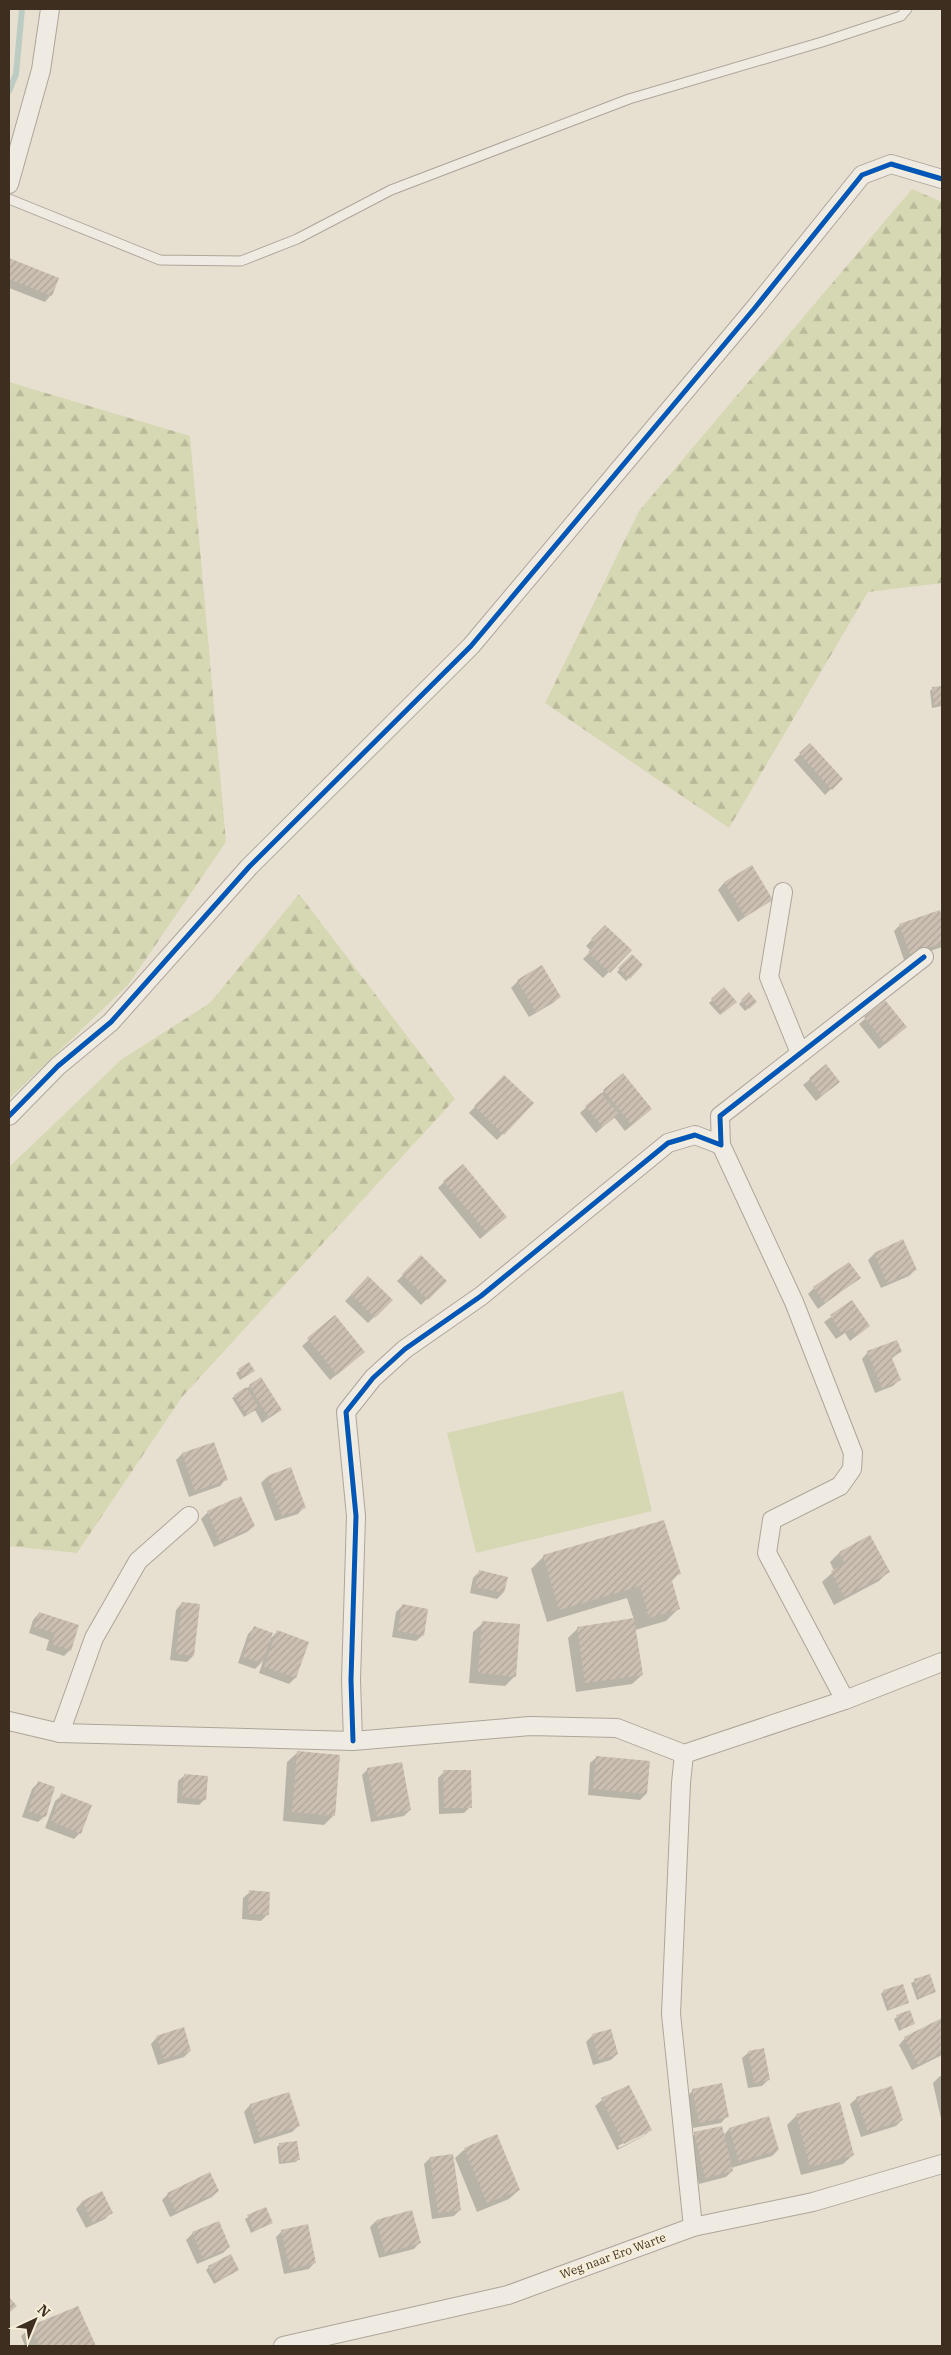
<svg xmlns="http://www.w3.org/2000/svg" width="951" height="2355" viewBox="0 0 951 2355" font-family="'IBM Plex Serif',serif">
	<defs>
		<pattern id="forest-firs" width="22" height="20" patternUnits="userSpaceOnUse" patternTransform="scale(1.25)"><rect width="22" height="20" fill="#d6d7b3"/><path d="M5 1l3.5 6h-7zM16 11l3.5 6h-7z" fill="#b9b99a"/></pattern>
		<pattern id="building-hatch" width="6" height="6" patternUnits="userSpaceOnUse" patternTransform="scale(1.25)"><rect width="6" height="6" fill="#cbbfb2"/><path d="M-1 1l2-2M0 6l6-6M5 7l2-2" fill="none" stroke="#afa499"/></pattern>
	</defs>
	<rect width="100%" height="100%" fill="#e7e0d1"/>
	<g fill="url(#forest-firs)">
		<polygon points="912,189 942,202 942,583 868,592 729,828 545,703 639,511"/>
		<polygon points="9,382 190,436 226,842 128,985 9,1099"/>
		<polygon points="299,894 455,1099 182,1397 77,1553 9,1546 9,1167 122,1059 210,1003"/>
	</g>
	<polygon fill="#d6d7b3" points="623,1391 652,1511 476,1553 447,1433"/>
	<g fill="#0003" fill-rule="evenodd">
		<polygon points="9,259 58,278 51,295 45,302 9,288"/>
		<polygon points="942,687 942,706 932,708 930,691 933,688"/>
		<polygon points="810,745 835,785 825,795 794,760"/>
		<polygon points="751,867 771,899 738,922 718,890 724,883"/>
		<polygon points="939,912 942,922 942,947 904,960 894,931 900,925"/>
		<polygon points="605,926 630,950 603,978 583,959 591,951 586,946"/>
		<polygon points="632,956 642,965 626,981 617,972"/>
		<polygon points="542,967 560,997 553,1003 529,1017 511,988 518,981"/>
		<polygon points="724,989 735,1002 720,1015 709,1003"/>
		<polygon points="749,994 756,1002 745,1011 739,1004"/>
		<polygon points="885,1002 899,1033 879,1049 859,1024"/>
		<polygon points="826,1066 839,1082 816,1101 803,1085"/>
		<polygon points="504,1076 532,1103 497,1140 469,1113"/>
		<polygon points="604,1091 651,1109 625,1131 614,1117 596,1133 580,1113"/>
		<polygon points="444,1182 499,1223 480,1239 438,1188"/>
		<polygon points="902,1241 916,1269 909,1276 881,1288 868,1260 874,1254"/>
		<polygon points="421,1257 445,1281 421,1305 397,1281"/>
		<polygon points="368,1278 391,1300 368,1323 345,1301"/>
		<polygon points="859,1278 818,1309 808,1294 814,1288"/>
		<polygon points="852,1302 869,1326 850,1341 845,1333 836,1339 824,1322"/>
		<polygon points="335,1317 357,1358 330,1380 302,1346"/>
		<polygon points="868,1352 900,1352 891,1359 899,1380 893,1386 875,1393 862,1359"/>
		<polygon points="249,1363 251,1373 240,1380 236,1373"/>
		<polygon points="250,1386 280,1410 262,1423 255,1410 244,1417 232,1398"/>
		<polygon points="213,1443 226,1479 220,1486 189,1497 176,1460 182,1454"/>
		<polygon points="267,1477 304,1507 298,1514 275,1521 261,1483"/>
		<polygon points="208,1512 254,1526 247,1532 214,1547 201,1519"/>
		<polygon points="839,1553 889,1571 879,1581 834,1605 822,1582 834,1571 830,1562"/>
		<polygon points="544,1556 679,1573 671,1582 678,1609 666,1621 635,1630 642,1675 632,1684 576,1692 568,1638 577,1629 634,1620 627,1598 547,1622 531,1569"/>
		<polygon points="479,1572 503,1593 497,1599 470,1593 473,1578"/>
		<polygon points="182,1603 193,1656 187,1662 170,1660 176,1610"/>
		<polygon points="402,1606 423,1635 416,1641 392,1637 396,1612"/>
		<polygon points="39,1613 70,1650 64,1656 46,1650 49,1640 29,1633 33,1620"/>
		<polygon points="483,1623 515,1676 505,1686 469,1683 473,1632"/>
		<polygon points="254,1628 270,1639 277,1632 307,1643 295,1678 289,1684 259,1673 263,1661 255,1669 238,1663 248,1634"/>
		<polygon points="297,1753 334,1815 324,1825 283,1821 287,1762"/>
		<polygon points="597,1757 646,1794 640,1800 588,1795 590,1763"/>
		<polygon points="368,1769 410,1810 404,1816 371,1822 362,1775"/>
		<polygon points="444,1772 470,1807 464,1813 439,1814 438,1778"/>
		<polygon points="185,1775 205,1799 199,1805 177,1803 178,1781"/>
		<polygon points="38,1783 45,1816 38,1822 22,1817 32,1789"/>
		<polygon points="62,1795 80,1833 74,1839 45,1828 55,1801"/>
		<polygon points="250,1892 267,1915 261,1921 242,1919 243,1898"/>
		<polygon points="929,1975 935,1992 917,2000 911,1983"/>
		<polygon points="884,1991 908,2003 887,2011 881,1994"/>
		<polygon points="897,2017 914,2023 899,2031 894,2019"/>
		<polygon points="942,2020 942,2055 912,2070 899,2045 905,2038"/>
		<polygon points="610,2030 617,2054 611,2060 593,2065 586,2042 592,2036"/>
		<polygon points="157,2037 190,2051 184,2057 158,2065 151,2044"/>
		<polygon points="749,2052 768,2080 762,2086 748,2088 742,2058"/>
		<polygon points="940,2076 942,2076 941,2119 933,2083"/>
		<path d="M629,2086L650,2130L644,2136L617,2150L595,2106L602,2100ZM645,2132V2135L619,2148L618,2146Z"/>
		<polygon points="693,2090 727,2116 721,2123 693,2128 687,2097"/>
		<polygon points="288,2094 298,2126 292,2132 254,2144 244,2112 250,2105"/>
		<polygon points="857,2098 902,2120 896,2126 861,2137 850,2104"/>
		<polygon points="797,2115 853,2155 843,2164 801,2175 787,2125"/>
		<polygon points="729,2129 778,2150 772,2156 731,2168 732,2171 726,2177 699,2184 688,2140 695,2134 723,2136"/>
		<polygon points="280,2144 298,2159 296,2162 279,2164 277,2147"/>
		<polygon points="465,2149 519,2190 509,2199 477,2212 455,2158"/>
		<polygon points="430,2158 460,2210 454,2216 432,2219 424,2164"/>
		<polygon points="218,2191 212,2197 170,2217 162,2200 168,2194"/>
		<polygon points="101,2193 111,2213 105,2219 86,2228 76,2209 82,2202"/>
		<polygon points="265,2208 272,2223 251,2233 245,2219"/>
		<polygon points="376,2221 420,2242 414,2249 379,2258 370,2227"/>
		<polygon points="282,2231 315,2262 309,2269 284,2274 276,2237"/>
		<polygon points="193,2233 229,2247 223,2253 197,2264 186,2240"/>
		<polygon points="209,2267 238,2270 214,2284 206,2270"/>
		<polygon points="78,2307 94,2346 25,2346 21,2336 31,2327"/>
	</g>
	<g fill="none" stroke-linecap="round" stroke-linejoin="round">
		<polyline stroke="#bcccc2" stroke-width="6" points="9,91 16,74 22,9"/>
	</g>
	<g fill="url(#building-hatch)">
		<polygon points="9,258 59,278 52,296 9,279"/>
		<polygon points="942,686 942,704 934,705 932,687"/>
		<polygon points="810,743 843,779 832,790 799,753"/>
		<polygon points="752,865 773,900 745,917 724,882"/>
		<polygon points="940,910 942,918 942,943 910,954 899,924"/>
		<polygon points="605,925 632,950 610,973 588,952 596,944 591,939"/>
		<polygon points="632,954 643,965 630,979 618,968"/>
		<polygon points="542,965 561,997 536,1012 517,980"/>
		<polygon points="724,987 737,1002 723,1013 711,999"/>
		<polygon points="749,992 757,1002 749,1009 741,1000"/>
		<polygon points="885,1000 907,1027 886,1044 864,1017"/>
		<polygon points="826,1064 840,1082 822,1096 809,1078"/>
		<polygon points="623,1073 652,1109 632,1125 603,1090"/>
		<polygon points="504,1075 534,1103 504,1135 474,1106"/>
		<polygon points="601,1093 619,1114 603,1127 585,1106"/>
		<polygon points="463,1164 507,1217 487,1233 443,1181"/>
		<polygon points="903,1239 917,1270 887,1283 874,1253"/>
		<polygon points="421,1255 447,1281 428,1300 402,1274"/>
		<polygon points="849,1262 861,1278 825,1303 813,1287"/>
		<polygon points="368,1276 393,1300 375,1318 351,1294"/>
		<polygon points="852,1300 870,1326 857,1336 852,1328 842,1334 830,1315"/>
		<polygon points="335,1315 365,1352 337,1375 307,1338"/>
		<polygon points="897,1340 902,1352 891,1356 901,1380 882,1388 867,1351"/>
		<polygon points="249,1362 255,1371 243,1378 238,1369"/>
		<polygon points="261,1377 282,1410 269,1418 249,1385"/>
		<polygon points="246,1387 259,1408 247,1415 234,1395"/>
		<polygon points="214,1442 228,1480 195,1491 182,1453"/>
		<polygon points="291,1467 306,1508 282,1516 267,1476"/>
		<polygon points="241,1496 255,1526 220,1542 207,1511"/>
		<polygon points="664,1520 681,1574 671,1577 680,1609 649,1618 640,1586 559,1610 543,1555"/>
		<polygon points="870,1535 890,1572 844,1597 831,1571 845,1564 839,1552"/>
		<polygon points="479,1570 508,1577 504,1593 475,1587"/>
		<polygon points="182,1602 200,1604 194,1656 176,1654"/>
		<polygon points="402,1604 428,1609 424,1636 398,1631"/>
		<polygon points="39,1612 79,1625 71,1651 52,1644 55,1633 34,1627"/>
		<polygon points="634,1618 643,1675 585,1683 577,1627"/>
		<polygon points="482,1621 520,1624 516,1677 478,1673"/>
		<polygon points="254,1626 273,1633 262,1663 243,1657"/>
		<polygon points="277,1630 309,1642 296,1678 264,1667"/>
		<polygon points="297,1751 340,1755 335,1816 292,1812"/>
		<polygon points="596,1756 650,1761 647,1794 593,1789"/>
		<polygon points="402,1762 411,1810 377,1817 367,1768"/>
		<polygon points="443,1770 471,1770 472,1808 444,1808"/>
		<polygon points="184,1774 208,1776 206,1800 182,1797"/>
		<polygon points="38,1781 55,1787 46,1817 28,1811"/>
		<polygon points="61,1793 92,1805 81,1834 51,1821"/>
		<polygon points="249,1890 270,1892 269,1915 248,1914"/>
		<polygon points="930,1974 936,1992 919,1998 914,1979"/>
		<polygon points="903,1984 909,2003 889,2009 883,1990"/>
		<polygon points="910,2010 915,2024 902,2029 896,2015"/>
		<polygon points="942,2018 942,2053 918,2065 904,2037"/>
		<polygon points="184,2027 191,2051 164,2059 156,2036"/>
		<polygon points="611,2029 618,2054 599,2060 592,2034"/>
		<polygon points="764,2048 770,2080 754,2083 748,2051"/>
		<polygon points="722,2083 729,2117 699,2123 692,2089"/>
		<polygon points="629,2085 652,2130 624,2144 601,2098"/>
		<polygon points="892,2086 903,2120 868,2132 856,2097"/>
		<polygon points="289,2092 300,2126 260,2138 250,2104"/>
		<polygon points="840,2102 854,2155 810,2167 796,2114"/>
		<polygon points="769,2116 779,2150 739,2162 729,2128"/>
		<polygon points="722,2126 733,2171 705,2178 694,2132"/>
		<polygon points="497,2134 520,2190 487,2203 464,2148"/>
		<polygon points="297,2141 300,2160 281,2162 279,2143"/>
		<polygon points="453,2154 461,2210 438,2213 430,2157"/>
		<polygon points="210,2172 219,2191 176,2212 167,2193"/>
		<polygon points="102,2191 113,2213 93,2223 82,2201"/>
		<polygon points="266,2207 273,2223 254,2231 247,2215"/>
		<polygon points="412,2210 421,2243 385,2253 376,2220"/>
		<polygon points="219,2221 230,2247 203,2259 192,2232"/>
		<polygon points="308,2224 316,2263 290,2269 281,2230"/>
		<polygon points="231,2254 239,2270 217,2282 208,2266"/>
		<polygon points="9,2297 17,2306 9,2313"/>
		<polygon points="78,2306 96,2346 39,2346 30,2326"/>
	</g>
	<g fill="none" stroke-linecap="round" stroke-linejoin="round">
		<defs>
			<polyline id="lane" points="9,199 160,260 241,261 297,239 391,190 629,99 822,42 901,16 907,9"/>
			<g id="street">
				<polyline points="9,184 41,70 50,9"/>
				<polyline points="783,892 769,977 800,1053"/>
				<polyline points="9,1116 58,1066 111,1022 249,867 471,646 754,309 862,175 891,164 942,179"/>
				<polyline points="721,1145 794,1302 853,1453 852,1469 840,1486 772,1520 767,1553 845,1700"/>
				<polyline points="9,1721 60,1733 353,1741 530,1726 617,1728 684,1754 845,1700 942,1662"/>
				<polyline points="60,1733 94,1638 138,1561 189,1516"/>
				<polyline points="353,1741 351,1680 356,1516 346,1412 373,1378 405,1349 481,1296 668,1143 695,1135 721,1145 720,1116 924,957"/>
				<polyline points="684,1754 681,1783 671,2014 693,2227"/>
				<polyline points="283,2346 508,2295 693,2227 813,2202 942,2164"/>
			</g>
		</defs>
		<use href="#lane" stroke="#ada599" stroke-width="11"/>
		<use href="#street" stroke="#ada599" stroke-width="20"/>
		<use href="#lane" stroke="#efebe3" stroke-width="9"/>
		<use href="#street" stroke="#efebe3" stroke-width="18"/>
		<defs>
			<g id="cycleway">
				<polyline points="9,1116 58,1066 111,1022 249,867 471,646 754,309 862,175 891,164 942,179"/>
				<polyline points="353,1741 351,1680 356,1516 346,1412 373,1378 405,1349 481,1296 668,1143 695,1135 721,1145 720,1116 924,957"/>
			</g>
		</defs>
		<use href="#cycleway" stroke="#f7eed8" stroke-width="8"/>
		<use href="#cycleway" stroke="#0057b8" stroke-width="5"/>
	</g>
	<g text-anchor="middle" stroke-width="4" stroke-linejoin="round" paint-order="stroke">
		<g font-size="12" fill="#3d2e20" stroke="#f7eed8">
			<text transform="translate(613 2256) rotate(-20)" y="4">Weg naar Ero Warte</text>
		</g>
	</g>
	<rect width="951" height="2355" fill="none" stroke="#3d2e20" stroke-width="20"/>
	<g transform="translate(35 2320) rotate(44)" stroke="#f7eed8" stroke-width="4" paint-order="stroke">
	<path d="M0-4L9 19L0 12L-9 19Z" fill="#3d2e20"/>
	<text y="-8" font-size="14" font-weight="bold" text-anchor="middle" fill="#3d2e20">N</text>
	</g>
</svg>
